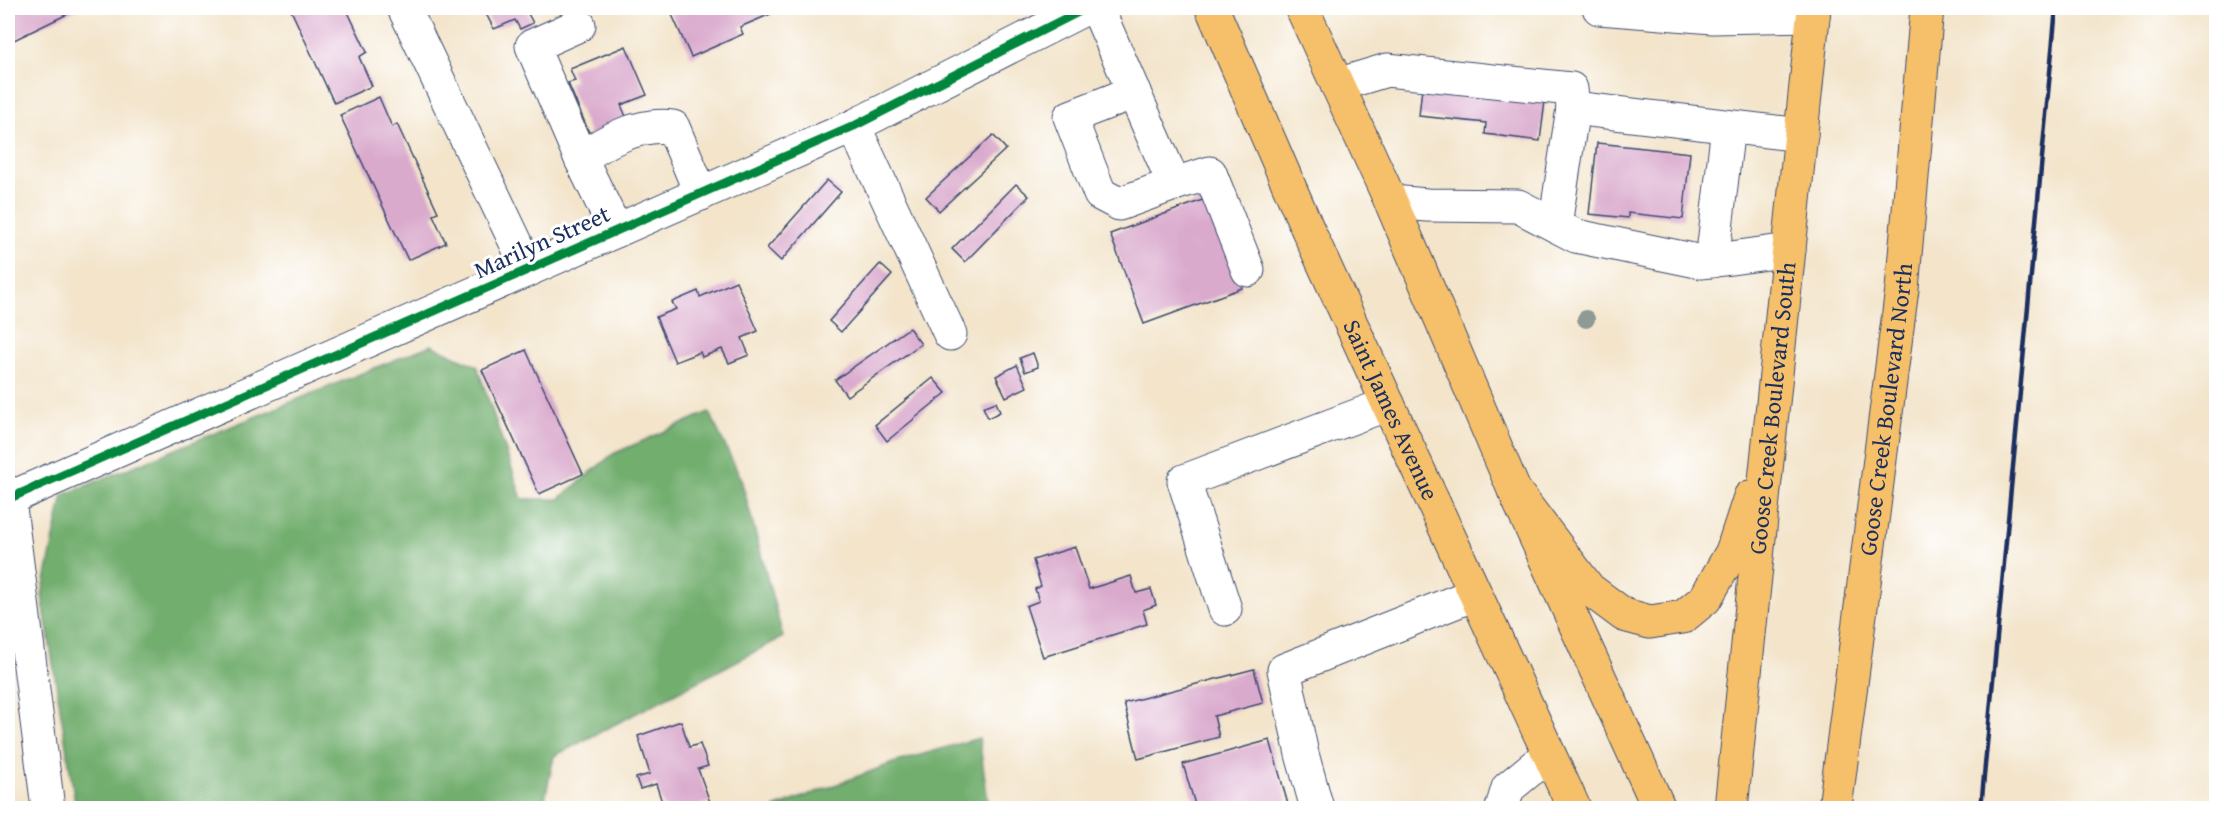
<svg xmlns="http://www.w3.org/2000/svg" width="2224" height="816" viewBox="0 0 2224 816" font-family="'Gentium Book Plus',serif">
	<rect width="100%" height="100%" fill="#fff"/>
	<filter id="ink" filterUnits="userSpaceOnUse"><feTurbulence type="fractalNoise" baseFrequency=".0167" numOctaves="2"/><feDisplacementMap in="SourceGraphic" scale="12" xChannelSelector="R" yChannelSelector="G"/><feConvolveMatrix kernelMatrix="1 2 1 2 8 2 1 2 1" color-interpolation-filters="sRGB"/></filter>
	<filter id="wash" filterUnits="userSpaceOnUse"><feTurbulence type="fractalNoise" baseFrequency=".008" numOctaves="4" result="noise"/><feDisplacementMap in="SourceGraphic" scale="24" xChannelSelector="R" yChannelSelector="G"/><feGaussianBlur stdDeviation="1.35" result="paint"/><feColorMatrix in="noise" values="0 0 0 0 0 0 0 0 0 0 0 0 0 0 0 0 0 1.4 0 .05"/><feComposite in="paint" operator="in"/></filter>
	<g filter="url(#wash)">
		<rect width="100%" height="100%" fill="#f3e4ca"/>
		<g fill="#72ae6e" stroke="#466e66" stroke-width="1.5">
			<polygon points="431,345 477,366 522,499 559,499 613,454 709,412 741,479 783,637 554,756 543,808 76,808 42,595 63,495"/>
			<polygon points="979,738 989,808 774,808 893,763"/>
		</g>
		<g id="blocks">
			<g fill="#daaacd">
				<polygon points="8,8 80,8 12,41 8,33"/>
				<polygon points="290,8 346,8 367,52 359,57 372,86 334,103"/>
				<polygon points="483,8 537,8 527,12 533,23 520,29 515,20 494,29"/>
				<polygon points="669,8 770,8 773,13 740,27 743,34 691,57"/>
				<polygon points="626,46 647,95 621,105 628,121 591,137 568,83 575,81 570,69"/>
				<polygon points="1423,78 1546,93 1540,141 1485,134 1486,123 1419,116"/>
				<polygon points="379,97 392,127 397,124 438,212 433,215 446,243 408,260 340,115"/>
				<polygon points="993,135 1006,149 939,211 926,197"/>
				<polygon points="1597,143 1690,153 1683,219 1628,213 1628,218 1589,214"/>
				<polygon points="827,180 841,192 781,261 767,248"/>
				<polygon points="1016,184 1029,196 965,262 952,249"/>
				<polygon points="1208,198 1242,288 1144,324 1110,234"/>
				<polygon points="880,264 892,275 841,332 829,321"/>
				<polygon points="736,281 758,331 742,338 749,355 729,363 722,349 702,357 700,352 675,362 656,317 676,309 672,302 698,291 700,297"/>
				<polygon points="909,328 921,344 847,396 835,380"/>
				<polygon points="526,350 583,474 539,494 482,370"/>
				<polygon points="1033,353 1038,367 1025,372 1020,358"/>
				<polygon points="1017,365 1027,387 1006,397 996,376"/>
				<polygon points="933,378 946,393 887,441 875,425"/>
				<polygon points="996,402 1000,412 988,418 983,407"/>
				<polygon points="1075,547 1089,589 1131,576 1136,593 1151,589 1156,605 1143,610 1147,624 1043,657 1026,606 1039,601 1035,589 1041,586 1033,560"/>
				<polygon points="1254,669 1263,703 1214,716 1219,737 1138,759 1124,703"/>
				<polygon points="681,721 689,747 700,744 708,766 698,769 710,802 691,808 664,808 656,784 640,789 636,778 650,774 638,736"/>
				<polygon points="1270,740 1289,808 1196,808 1183,764"/>
			</g>
		</g>
	</g>
	<g filter="url(#ink)">
		<use href="#blocks" fill-opacity="0" stroke="#3b4a6e" stroke-width="1.5"/>
		<g fill="none" stroke-linecap="round" stroke-linejoin="round">
			<defs>
				<g id="minor">
					<polyline points="404,8 529,270"/>
					<polyline points="1097,8 1174,184 1210,173 1248,270"/>
					<polyline points="1599,8 1713,17 1813,15"/>
					<polyline points="579,25 532,46 581,159"/>
					<polyline points="1337,85 1387,70 1571,89 1573,108"/>
					<polyline points="1134,92 1070,117 1100,194 1119,204 1174,184"/>
					<polyline points="854,126 950,334"/>
					<polyline points="1391,202 1427,205 1518,206 1576,236 1702,262 1789,250"/>
					<polyline points="1555,225 1573,108 1801,135"/>
					<path d="M616,231L581,159C605,140 642,122 673,127L701,194"/>
					<polyline points="1712,261 1728,127"/>
					<polyline points="8,492 48,808"/>
					<polyline points="8,499 854,126 1086,8"/>
					<polyline points="1225,609 1184,481 1388,404"/>
					<polyline points="1317,808 1302,754 1284,670 1475,594"/>
					<polyline points="1502,808 1508,788 1548,755"/>
				</g>
				<g id="major">
					<path id="s1" d="M1212,8L1308,230L1574,808"/>
					<polyline points="1302,8 1391,202 1514,490 1659,808"/>
				</g>
				<g id="highway">
					<polyline points="1514,490 1589,589 1624,615 1650,622 1683,617 1705,599 1732,552 1750,497"/>
					<path id="s2" d="M1731,808L1814,8"/>
					<path id="s3" d="M1835,808L1902,289L1927,8"/>
				</g>
			</defs>
			<use href="#minor" stroke="#3b4a6e" stroke-width="35"/>
			<use href="#major" stroke="#3b4a6e" stroke-width="35"/>
			<use href="#highway" stroke="#3b4a6e" stroke-width="35"/>
			<use href="#minor" stroke="#fff" stroke-width="33"/>
			<use href="#major" stroke="#f6c06b" stroke-width="33"/>
			<use href="#highway" stroke="#f6c06b" stroke-width="33"/>
			<polyline stroke="#1b2f5e" stroke-width="4.5" points="1981,808 2056,8"/>
			<defs>
				<polyline id="cycleway" points="8,499 854,126 1086,8"/>
			</defs>
			<use href="#cycleway" stroke="#fff" stroke-width="13"/>
			<use href="#cycleway" stroke="#00873e" stroke-width="9"/>
		</g>
		<circle fill="#8f9a94" cx="1586" cy="319" r="9"/>
	</g>
	<g text-anchor="middle" stroke-width="6" stroke-linejoin="round" paint-order="stroke">
		<g font-size="24" fill="#1b2f5e" stroke="#fff">
			<text transform="translate(542 242) rotate(-24)" y="8">Marilyn Street</text>
			<text dy="8" stroke="none"><textPath href="#s2" startOffset="402">Goose Creek Boulevard South</textPath></text>
			<text dy="8" stroke="none"><textPath href="#s3" startOffset="402">Goose Creek Boulevard North</textPath></text>
			<text dy="8" stroke="none"><textPath href="#s1" startOffset="440">Saint James Avenue</textPath></text>
		</g>
	</g>
	<rect width="2224" height="816" fill="none" stroke="#fff" stroke-width="30"/>
</svg>
